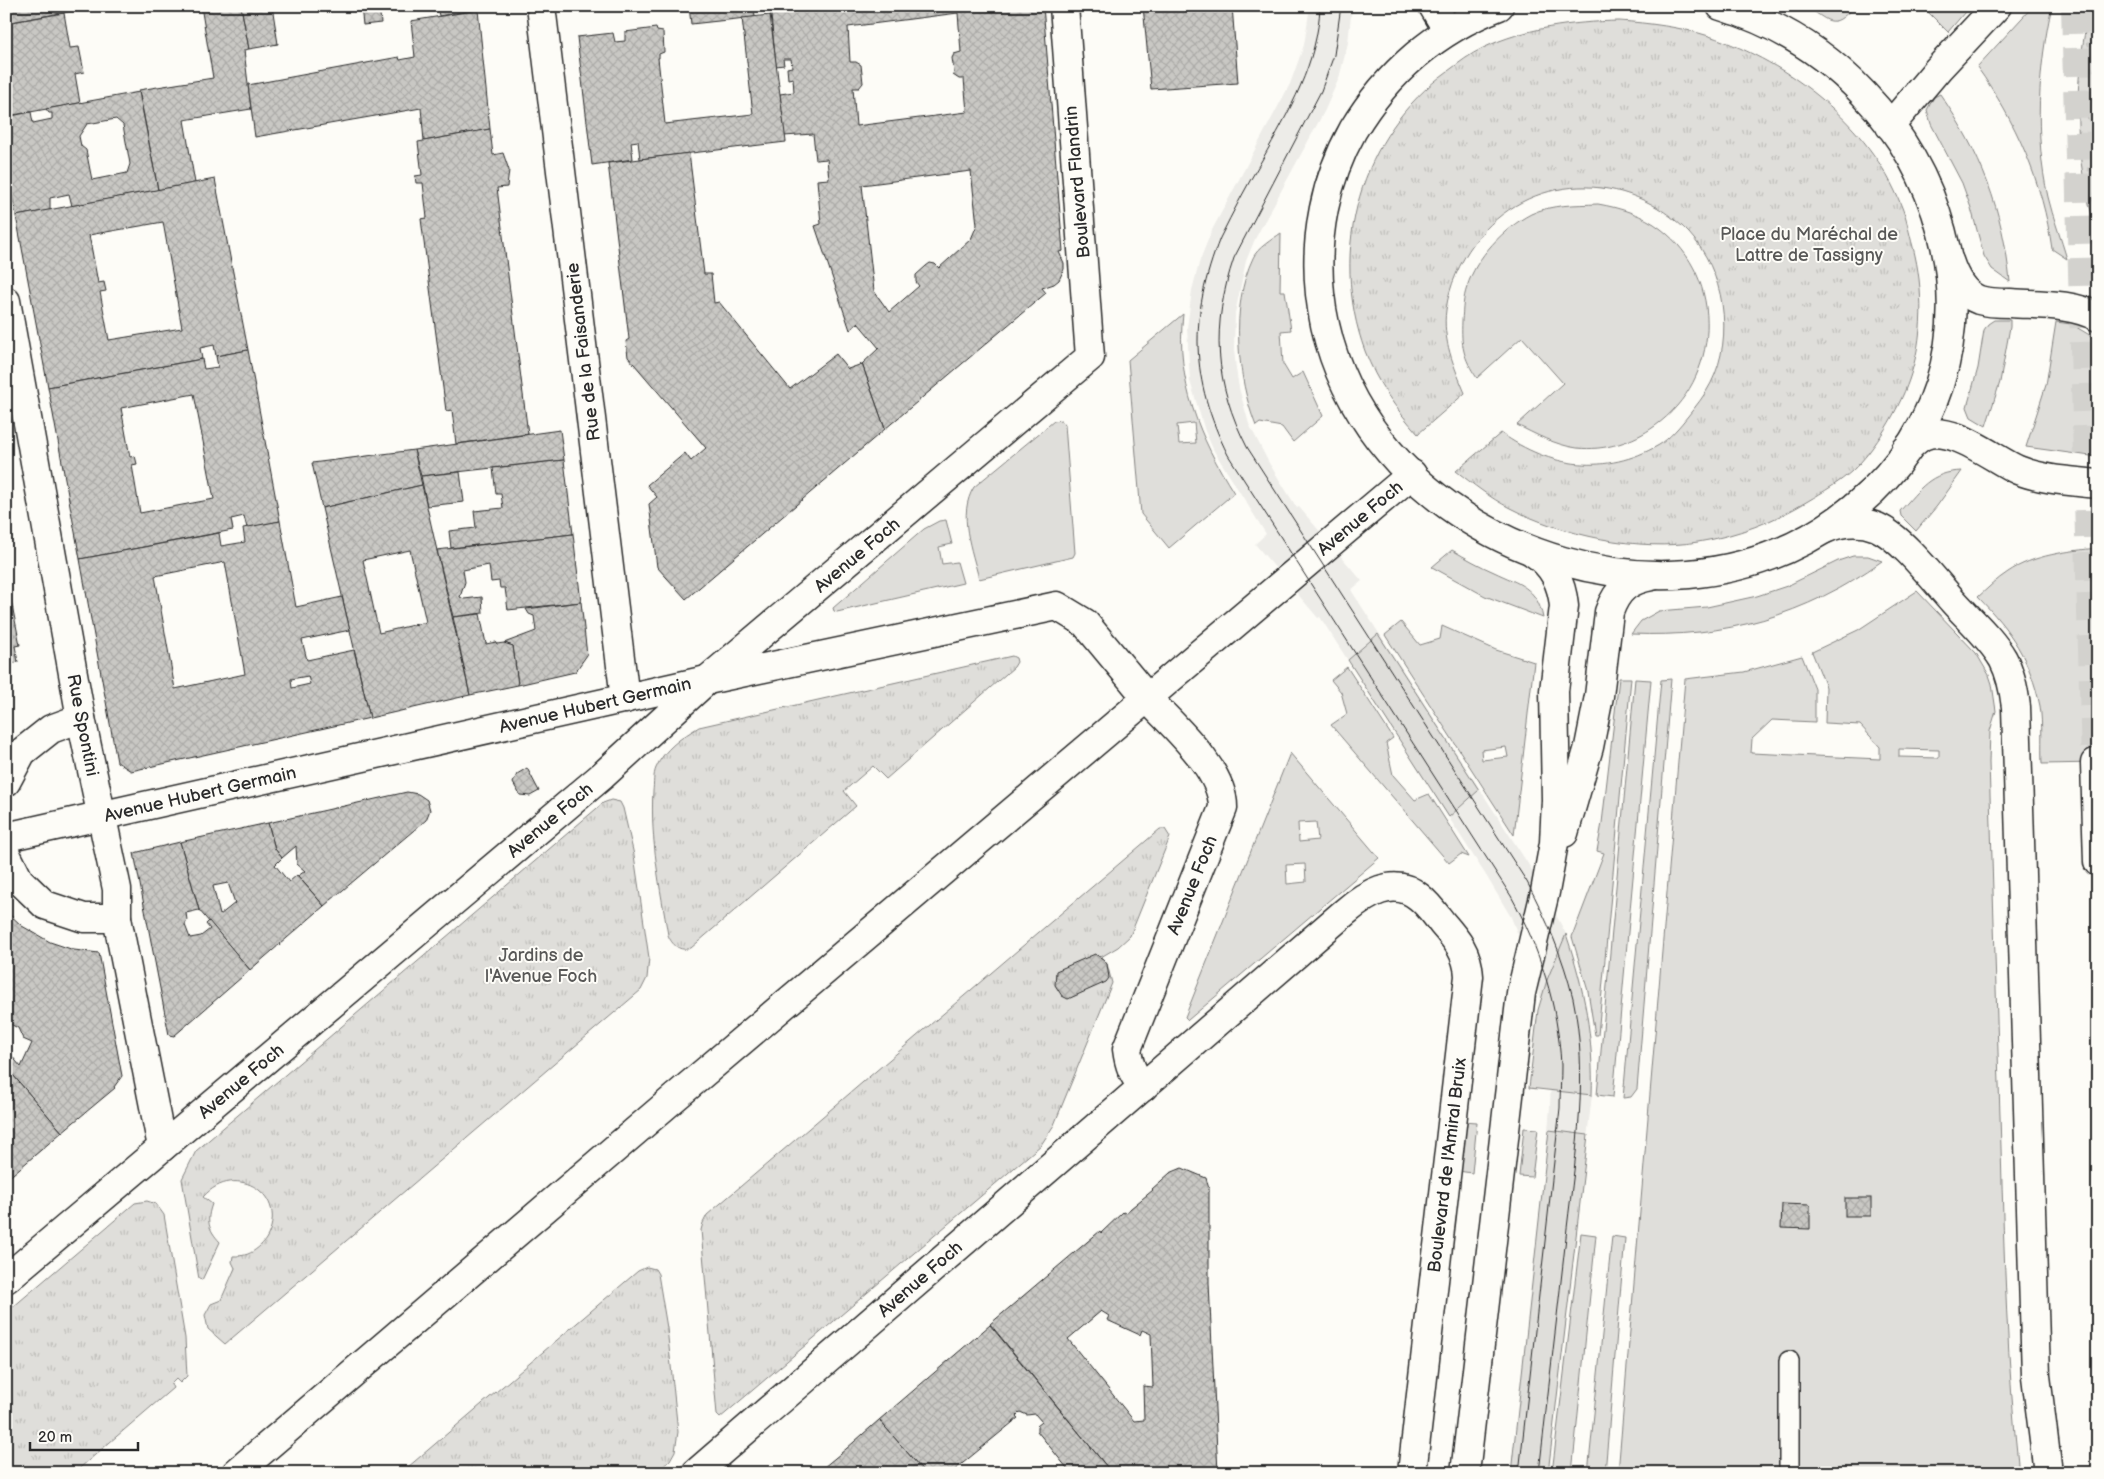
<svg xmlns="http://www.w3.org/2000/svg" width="2104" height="1479" viewBox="0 0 2104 1479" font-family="'Balsamiq Sans',sans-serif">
	<defs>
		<pattern id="park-tufts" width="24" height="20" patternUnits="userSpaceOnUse" patternTransform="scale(1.25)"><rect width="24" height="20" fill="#dfdeda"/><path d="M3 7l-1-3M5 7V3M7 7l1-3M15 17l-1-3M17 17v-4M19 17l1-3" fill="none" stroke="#c0bfbb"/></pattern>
		<pattern id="building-cross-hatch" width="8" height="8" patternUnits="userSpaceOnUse" patternTransform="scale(1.25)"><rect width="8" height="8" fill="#c9c8c4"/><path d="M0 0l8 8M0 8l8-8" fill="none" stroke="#adaca9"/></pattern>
	</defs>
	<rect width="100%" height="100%" fill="#fdfcf7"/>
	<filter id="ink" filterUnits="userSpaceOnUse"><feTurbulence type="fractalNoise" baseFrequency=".02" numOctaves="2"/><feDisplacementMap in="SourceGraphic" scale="10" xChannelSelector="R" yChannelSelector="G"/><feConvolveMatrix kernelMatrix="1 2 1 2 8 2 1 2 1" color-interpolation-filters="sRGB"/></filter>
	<g filter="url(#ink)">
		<polygon fill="#edece8" points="1310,6 1352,6 1348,43 1339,78 1325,110 1255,239 1246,261 1235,313 1234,349 1236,369 1239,388 1249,424 1269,463 1297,508 1299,507 1362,581 1351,590 1534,873 1566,934 1581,981 1591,1041 1592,1095 1548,1473 1511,1473 1543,1189 1550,1107 1551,1076 1541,999 1536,981 1511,917 1487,877 1320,617 1318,618 1255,544 1266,534 1214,451 1205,431 1190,381 1187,328 1192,290 1200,260 1212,230 1290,84 1304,45"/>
		<g fill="#dfdeda" stroke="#858482" fill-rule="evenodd">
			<path d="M1805,6H1851L1853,7C1832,32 1828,19 1805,6Z"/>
			<polygon points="1922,6 1970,6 1948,32"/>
			<path d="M2033,6H2052C2038,67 2034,136 2048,197C2053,218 2061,238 2067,259L2052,249C2043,183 2016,121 1977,67Z"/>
			<path d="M1940,94C1981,153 2003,210 2010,282L1992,269L1984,256L1971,208L1962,183L1931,124L1927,110L1934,97Z"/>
			<path d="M1598,204C1621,208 1643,215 1661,229C1726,279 1721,379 1655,426C1633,442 1605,451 1577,448C1555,445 1535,434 1517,425L1563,383L1522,337L1477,378C1463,358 1461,345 1462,321C1463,309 1463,298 1467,287C1476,257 1504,228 1531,214C1552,204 1575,205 1598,204Z"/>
			<path d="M1281,233L1280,291H1285L1291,330L1281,331L1283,364L1292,379L1303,372L1323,416L1293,442L1282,427L1260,423L1256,426C1237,378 1230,306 1253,258C1257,248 1273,239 1281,233Z"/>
			<path d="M1183,314C1175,380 1200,439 1234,493L1169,548L1141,514L1128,360ZM1194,423L1196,443L1179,444L1177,425Z"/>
			<polygon points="1994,320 2010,320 2010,327 2000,382 1986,426 1971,417 1967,407 1978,368 1984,330 1988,324"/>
			<polygon points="2056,322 2071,324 2098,340 2098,457 2026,447 2046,385"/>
			<path d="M1061,420L1065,425L1075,553L1073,557L979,579C972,550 957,514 974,487L1054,421Z"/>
			<path d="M1962,471L1937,506L1916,531L1901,516L1900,511C1920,489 1930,472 1962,471Z"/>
			<polygon points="946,520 952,544 939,547 942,564 957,562 963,583 837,612 834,611 833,608 924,529 939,521"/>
			<path d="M2098,548V763L2042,764C2041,746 2043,724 2040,706C2030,659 2011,631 1978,597C1987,589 1997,579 2008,572C2033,555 2068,551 2098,548Z"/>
			<path d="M1452,550C1466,558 1480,566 1494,572C1519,584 1537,587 1543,618L1485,596L1432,567Z"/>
			<path d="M1853,556H1868L1882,561C1805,616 1725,638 1631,634L1641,621L1659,611L1707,607L1757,596L1787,586L1838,561Z"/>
			<path d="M1917,591L1976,653L1989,675L1992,684L1996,711L1990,731L1989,762C1993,891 1997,1020 2001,1148C2004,1257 2007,1365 2019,1473H1618L1685,679L1744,672L1802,656L1815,689V722L1772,720L1752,739L1751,753L1880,759V747L1860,725L1825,723L1826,687L1812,652L1858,630ZM1899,749L1939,750V758L1899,757Z"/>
			<path d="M1401,622L1420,645L1440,639L1442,626L1496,650L1534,662L1514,835L1385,635ZM1506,747L1508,757L1482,760L1481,750Z"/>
			<polygon points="1378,634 1479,790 1449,817 1348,660"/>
			<polygon points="1347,667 1393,738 1386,743 1393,775 1415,800 1429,794 1469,857 1461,854 1449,863 1331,725 1347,714 1341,692 1331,680"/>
			<polygon points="1619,678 1631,678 1598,1035 1595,1035 1588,991 1572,937 1604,853 1597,851 1602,823"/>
			<polygon points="1635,679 1651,680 1613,1097 1597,1095"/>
			<polygon points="1671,679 1637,1089 1631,1097 1623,1098 1661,680"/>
			<path d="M1290,753L1379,858L1188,1020L1185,1017ZM1316,822L1318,840L1299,842L1298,823ZM1305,864L1306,882L1287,884L1286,865Z"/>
			<path d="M1566,934C1584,987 1594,1039 1592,1095L1529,1088L1538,1010L1547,980Z"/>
			<polygon points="1463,1121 1477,1122 1472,1173 1458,1171"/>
			<polygon points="1524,1128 1538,1129 1532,1177 1519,1176"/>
			<polygon points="1549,1130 1588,1135 1548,1473 1511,1473"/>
			<polygon points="1581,1233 1596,1235 1572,1473 1552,1473"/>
			<polygon points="1612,1236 1625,1238 1605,1473 1588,1473"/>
		</g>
		<g fill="url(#park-tufts)" stroke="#858482">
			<path d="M2090,6H2098V234C2072,158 2073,84 2090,6Z"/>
			<path d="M1619,21C1649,23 1680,27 1709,36C1790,63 1869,124 1901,205C1907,219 1909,233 1913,247C1924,290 1924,338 1909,380C1899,409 1875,450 1852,471C1840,482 1823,492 1808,501C1775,521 1736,536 1698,542C1639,552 1562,535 1510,508C1490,498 1473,484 1456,471L1501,433C1550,468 1605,476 1659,445C1669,439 1680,426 1688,416C1696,406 1705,395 1711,383C1735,336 1724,271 1689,233C1628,169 1528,171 1474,243C1460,262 1449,286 1446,310C1442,339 1454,367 1465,393L1418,434C1396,409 1377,383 1365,351C1328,250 1360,134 1448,71C1459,63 1470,54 1483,48C1525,28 1572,22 1619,21Z"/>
			<path d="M1012,656L1016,658L1017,662L1014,667L886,779L873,766L844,791L856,806L691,948C680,952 672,945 668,935C660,888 650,839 653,791C654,784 653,775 656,768C664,749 682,737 699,727Z"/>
			<path d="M611,800L620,802L623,808L634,855L649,958L647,978L641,990L225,1344L208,1329L205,1315L211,1304L221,1300L235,1268L232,1262L233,1256C237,1256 243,1256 248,1254C255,1251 262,1245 266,1239C291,1196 236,1160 203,1197L212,1204C206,1221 208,1229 220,1242L202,1280L199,1279L182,1179L196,1151L603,803Z"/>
			<polygon points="1160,829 1165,829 1170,837 1130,936 1118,947 1101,957 1107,964 1112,983 1054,1125 1041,1145 720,1418 717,1415 701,1230 703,1223 707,1215"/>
			<polygon points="147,1201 156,1204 164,1215 185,1338 187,1376 180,1383 176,1379 171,1384 173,1388 74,1473 6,1473 6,1313 135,1203"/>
			<polygon points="647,1267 655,1269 658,1274 667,1328 678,1432 675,1451 670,1460 656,1473 401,1473 638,1271"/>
		</g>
		<g fill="url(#building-cross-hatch)" stroke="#2b2b2b" fill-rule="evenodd">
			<polygon points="6,6 100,6 6,23"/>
			<polygon points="201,6 241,6 249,49 244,50 251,109 184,120 195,183 158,190 139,90 213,78"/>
			<polygon points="241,6 272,6 278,44 249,49"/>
			<polygon points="361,6 379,6 381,23 363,25"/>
			<polygon points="437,6 498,6 439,16"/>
			<polygon points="689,6 754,6 755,17 691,24"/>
			<path d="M770,6H1043L1063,251L1059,252L1064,263V269L1059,280L1054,284L1042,288L1046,293L885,429L862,364L879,348L858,323L850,330L815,226L821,224L817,180L829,179L827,159L816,160L813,134L784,136L780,94L794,92L793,78L788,79L787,68L792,67L791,59H783L784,65L776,66ZM958,13L961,52L954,54L952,58L954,72L953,75L959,79H964L967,112L856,126L853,88H859L863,83L861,65L856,62H850L848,27ZM971,171L977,225L971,239L939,268L935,264L930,263L926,266L916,275V282L919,286L889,312L874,291L862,185Z"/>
			<polygon points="1143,6 1232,6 1238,83 1151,89"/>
			<polygon points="478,10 490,129 424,141 421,108 255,137 248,85 399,57 400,60 415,57 411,21"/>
			<polygon points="64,13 70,48 79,47 84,72 75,74 80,103 8,116 6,104 6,23"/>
			<polygon points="770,15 786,142 640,159 638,141 631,142 633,159 592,165 577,37 613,33 615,42 625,41 625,32 656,28 657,31 663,32 664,52 659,54 659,58 658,58 665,124 753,114 742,18"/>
			<path d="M139,92L158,190L72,206L69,194L50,198V210L16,216L6,162V117L31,112L33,123L52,119V113H49L46,109ZM116,119L123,125L130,164L127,173L92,180L86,150L81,146L79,136L87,124Z"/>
			<polygon points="490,129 493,155 503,153 509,170 507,187 497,188 528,434 456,444 452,410 446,411 421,219 427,218 423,183 416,183 415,176 422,175 418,142"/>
			<polygon points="689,153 704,274 711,274 714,303 719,302 790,389 836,354 848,369 862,364 885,429 686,599 657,567 649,504 657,497 647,485 685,453 691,461 706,448 628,357 626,341 629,339 628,330 608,163"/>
			<path d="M215,179L248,350L216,356L214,345L200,348L202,359L48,387L16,216ZM163,222L182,328L109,340L100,292L106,291L104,282L98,283L89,235Z"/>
			<path d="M248,350L280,521L247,528L244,516L231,519L233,530L80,559L48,387L202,359L204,369L218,367L216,356ZM194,394L214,499L140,513L132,465L137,464L135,456L130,457L121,408Z"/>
			<polygon points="560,430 564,460 421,476 414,450"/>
			<polygon points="414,450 422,485 322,508 312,463"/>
			<polygon points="564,460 573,534 451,548 449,531 476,528 474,511 503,508 501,494 496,494 493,468"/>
			<polygon points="460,472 464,502 427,506 421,476"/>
			<path d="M422,485L470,695L370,718L322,508ZM410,550L426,622L379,633L363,560Z"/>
			<polygon points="6,518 9,535 6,551"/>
			<path d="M280,521L296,607L342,597L350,630L302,640L307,660L354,650L370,718L131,771L117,762L80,559L219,533L221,546L245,542L243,528ZM225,562L245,674L175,689L155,576ZM308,676L310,684L292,688L291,679Z"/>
			<polygon points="573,534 581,602 508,610 505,588 500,588 499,581 491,582 489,565 463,570 465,582 460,597 464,599 482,597 483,613 453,617 437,550"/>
			<polygon points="11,600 20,645 15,646 18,662 6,666 6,618 8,617 6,602"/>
			<polygon points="581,602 587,655 575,672 518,685 513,646 504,643 536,631 534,616 529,614 526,609"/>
			<polygon points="480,614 486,644 496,642 497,644 504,643 513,646 518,685 470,695 453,617"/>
			<polygon points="527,768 539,791 530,796 520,795 513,783 517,774"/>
			<polygon points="407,792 418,794 427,800 430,810 426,820 324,906 298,876 305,871 297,864 296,846 282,858 275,849 268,823"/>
			<path d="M268,823L275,849L282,858L275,865L289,882L297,875L324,906L250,970L199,910L180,842ZM228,883L235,903L220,915L213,886Z"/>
			<polygon points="180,842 199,910 186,913 187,920 185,925 190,938 201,936 210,929 206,924 209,921 250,970 174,1036 169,1035 134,853"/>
			<polygon points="6,911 22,926 50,942 74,950 99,953 122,1076 114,1087 115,1088 62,1132 6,1067 6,1049 21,1067 32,1043 23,1039 18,1028 6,1022"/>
			<polygon points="1095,954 1103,959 1107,964 1109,978 1106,982 1068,999 1062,996 1055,985 1056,971"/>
			<polygon points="6,1067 62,1132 6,1180"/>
			<path d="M1182,1168L1206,1178L1209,1189V1283L1218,1473H1112L990,1324L1100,1231L1101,1233L1123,1212L1125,1213L1153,1190L1152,1189L1170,1173ZM1101,1311L1109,1316L1107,1320L1140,1335L1142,1330L1151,1334L1153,1387L1143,1386L1144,1420L1134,1421L1068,1339Z"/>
			<rect x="1845" y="1198" width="26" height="18"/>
			<polygon points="1782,1204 1810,1205 1810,1229 1781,1228"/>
			<polygon points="990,1325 1112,1473 1071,1473 1037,1431 1037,1426 1042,1422 1035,1414 1027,1415 1020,1412 1016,1416 1018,1418 952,1472 951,1470 947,1473 925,1473 879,1420"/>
			<polygon points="879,1420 925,1473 818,1472 846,1449"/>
		</g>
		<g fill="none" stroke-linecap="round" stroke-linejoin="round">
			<polyline stroke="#d3d2ce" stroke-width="28" stroke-dasharray="28 14" stroke-linecap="butt" points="2075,6 2095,763"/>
			<defs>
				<polyline id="service" points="1789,1473 1789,1361"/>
				<g id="minor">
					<polyline points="541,6 625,699"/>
					<polyline points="6,301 81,718 117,889 117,918 162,1147"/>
					<polyline points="6,782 22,752 51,729 81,718"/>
					<polyline points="6,854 19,880 45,905 84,918 117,918"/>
					<path d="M1143,1087C1133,1075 1129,1065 1127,1049L1223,808C1224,770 1173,726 1148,699"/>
					<polyline points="6,1279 602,776 707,680 1090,357 1064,6"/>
					<path d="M696,1473L1345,912C1365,895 1394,875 1419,897C1428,904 1435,914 1442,923C1456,939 1468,953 1469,976L1412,1473"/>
				</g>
				<polyline id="tertiary" points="6,837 707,680 1057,606 1085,623 1148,699"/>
				<g id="secondary">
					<path d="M1949,261C1954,276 1963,294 1979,300C1989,303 2000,303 2010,303C2040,305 2072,303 2098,317"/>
					<path d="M1906,450C1911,445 1917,439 1923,436C1951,423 1993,459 2018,470C2043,480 2071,481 2098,484"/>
					<polyline points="236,1473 673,1099 1412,474"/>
				</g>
				<g id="primary">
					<polyline points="1433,6 1448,31"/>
					<path d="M1499,6C1437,30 1387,73 1353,130C1325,180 1314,237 1320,294C1339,471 1520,588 1689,574C1743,569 1795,551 1839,519C2045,369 1946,73 1721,6"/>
					<polyline points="1890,126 1938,69 1997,6"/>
					<path d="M1564,833L1589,747L1599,696L1609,612C1617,589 1629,580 1652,576"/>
					<path d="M1465,1473L1521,993L1545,892L1554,843L1556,800L1554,691L1564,606C1562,584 1553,565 1534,553"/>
				</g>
				<g id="trunk">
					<polyline points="1733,10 1736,6"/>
					<path d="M1825,529C1841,522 1859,520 1877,527C1902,538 1934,580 1953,601C1970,620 1990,637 2003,659C2011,674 2014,690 2016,707L2036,1376L2048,1473"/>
					<polyline points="2095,763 2098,862"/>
				</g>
			</defs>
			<use href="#service" stroke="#2b2b2b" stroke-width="22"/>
			<use href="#minor" stroke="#2b2b2b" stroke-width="31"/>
			<use href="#tertiary" stroke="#2b2b2b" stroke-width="31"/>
			<use href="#secondary" stroke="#2b2b2b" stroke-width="31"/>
			<use href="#primary" stroke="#2b2b2b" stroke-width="31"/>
			<use href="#trunk" stroke="#2b2b2b" stroke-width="31"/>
			<use href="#service" stroke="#fdfcf7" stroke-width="19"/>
			<use href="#minor" stroke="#fdfcf7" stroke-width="28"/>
			<use href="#tertiary" stroke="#fdfcf7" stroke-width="28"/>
			<use href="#secondary" stroke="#fdfcf7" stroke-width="28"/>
			<use href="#primary" stroke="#fdfcf7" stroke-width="28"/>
			<use href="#trunk" stroke="#fdfcf7" stroke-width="28"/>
			<g stroke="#2b2b2b" stroke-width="1">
				<path d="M1320,6C1318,63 1289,111 1262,160C1247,185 1233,212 1220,238C1189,317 1190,379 1228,455L1511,896C1540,949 1558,1005 1561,1065C1561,1079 1560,1093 1560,1108L1519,1473"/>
				<path d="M1341,6L1334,55L1321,91L1234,258C1211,326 1214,383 1247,447L1527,882C1547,920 1563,957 1573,998C1589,1075 1576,1152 1567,1228C1558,1310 1548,1391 1539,1473"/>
			</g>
		</g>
	</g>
	<g text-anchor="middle" stroke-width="4" stroke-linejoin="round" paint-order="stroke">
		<g font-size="18" fill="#2b2b2b" stroke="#fdfcf7">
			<text transform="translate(1077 182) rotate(-95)" y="6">Boulevard Flandrin</text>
			<text transform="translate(583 352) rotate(-97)" y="6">Rue de la Faisanderie</text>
			<text transform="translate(1360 518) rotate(-40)" y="6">Avenue Foch</text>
			<text transform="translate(857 555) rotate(-40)" y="6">Avenue Foch</text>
			<text transform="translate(595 705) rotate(-13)" y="6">Avenue Hubert Germain</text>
			<text transform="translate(83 725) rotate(79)" y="6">Rue Spontini</text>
			<text transform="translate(200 794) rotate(-13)" y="6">Avenue Hubert Germain</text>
			<text transform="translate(550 820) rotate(-40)" y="6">Avenue Foch</text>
			<text transform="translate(1192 885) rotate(-68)" y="6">Avenue Foch</text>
			<text transform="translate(241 1081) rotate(-40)" y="6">Avenue Foch</text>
			<text transform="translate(1447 1165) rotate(-83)" y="6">Boulevard de l'Amiral Bruix</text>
			<text transform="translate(920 1279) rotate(-41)" y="6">Avenue Foch</text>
		</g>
		<g font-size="18" fill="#585857" stroke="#fdfcf7">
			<text x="1809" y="240">Place du Maréchal de<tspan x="1809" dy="21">Lattre de Tassigny</tspan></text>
			<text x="541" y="961">Jardins de<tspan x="541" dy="21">l'Avenue Foch</tspan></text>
		</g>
	</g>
	<rect width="2104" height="1479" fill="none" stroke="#fdfcf7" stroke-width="25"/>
	<rect x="12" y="12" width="2079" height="1454" fill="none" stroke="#2b2b2b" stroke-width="2" filter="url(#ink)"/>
	<path d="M30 1442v8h108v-8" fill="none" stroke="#2b2b2b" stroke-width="2.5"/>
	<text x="38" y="1442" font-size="15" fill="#2b2b2b" stroke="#fdfcf7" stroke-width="4" paint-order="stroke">20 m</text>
</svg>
